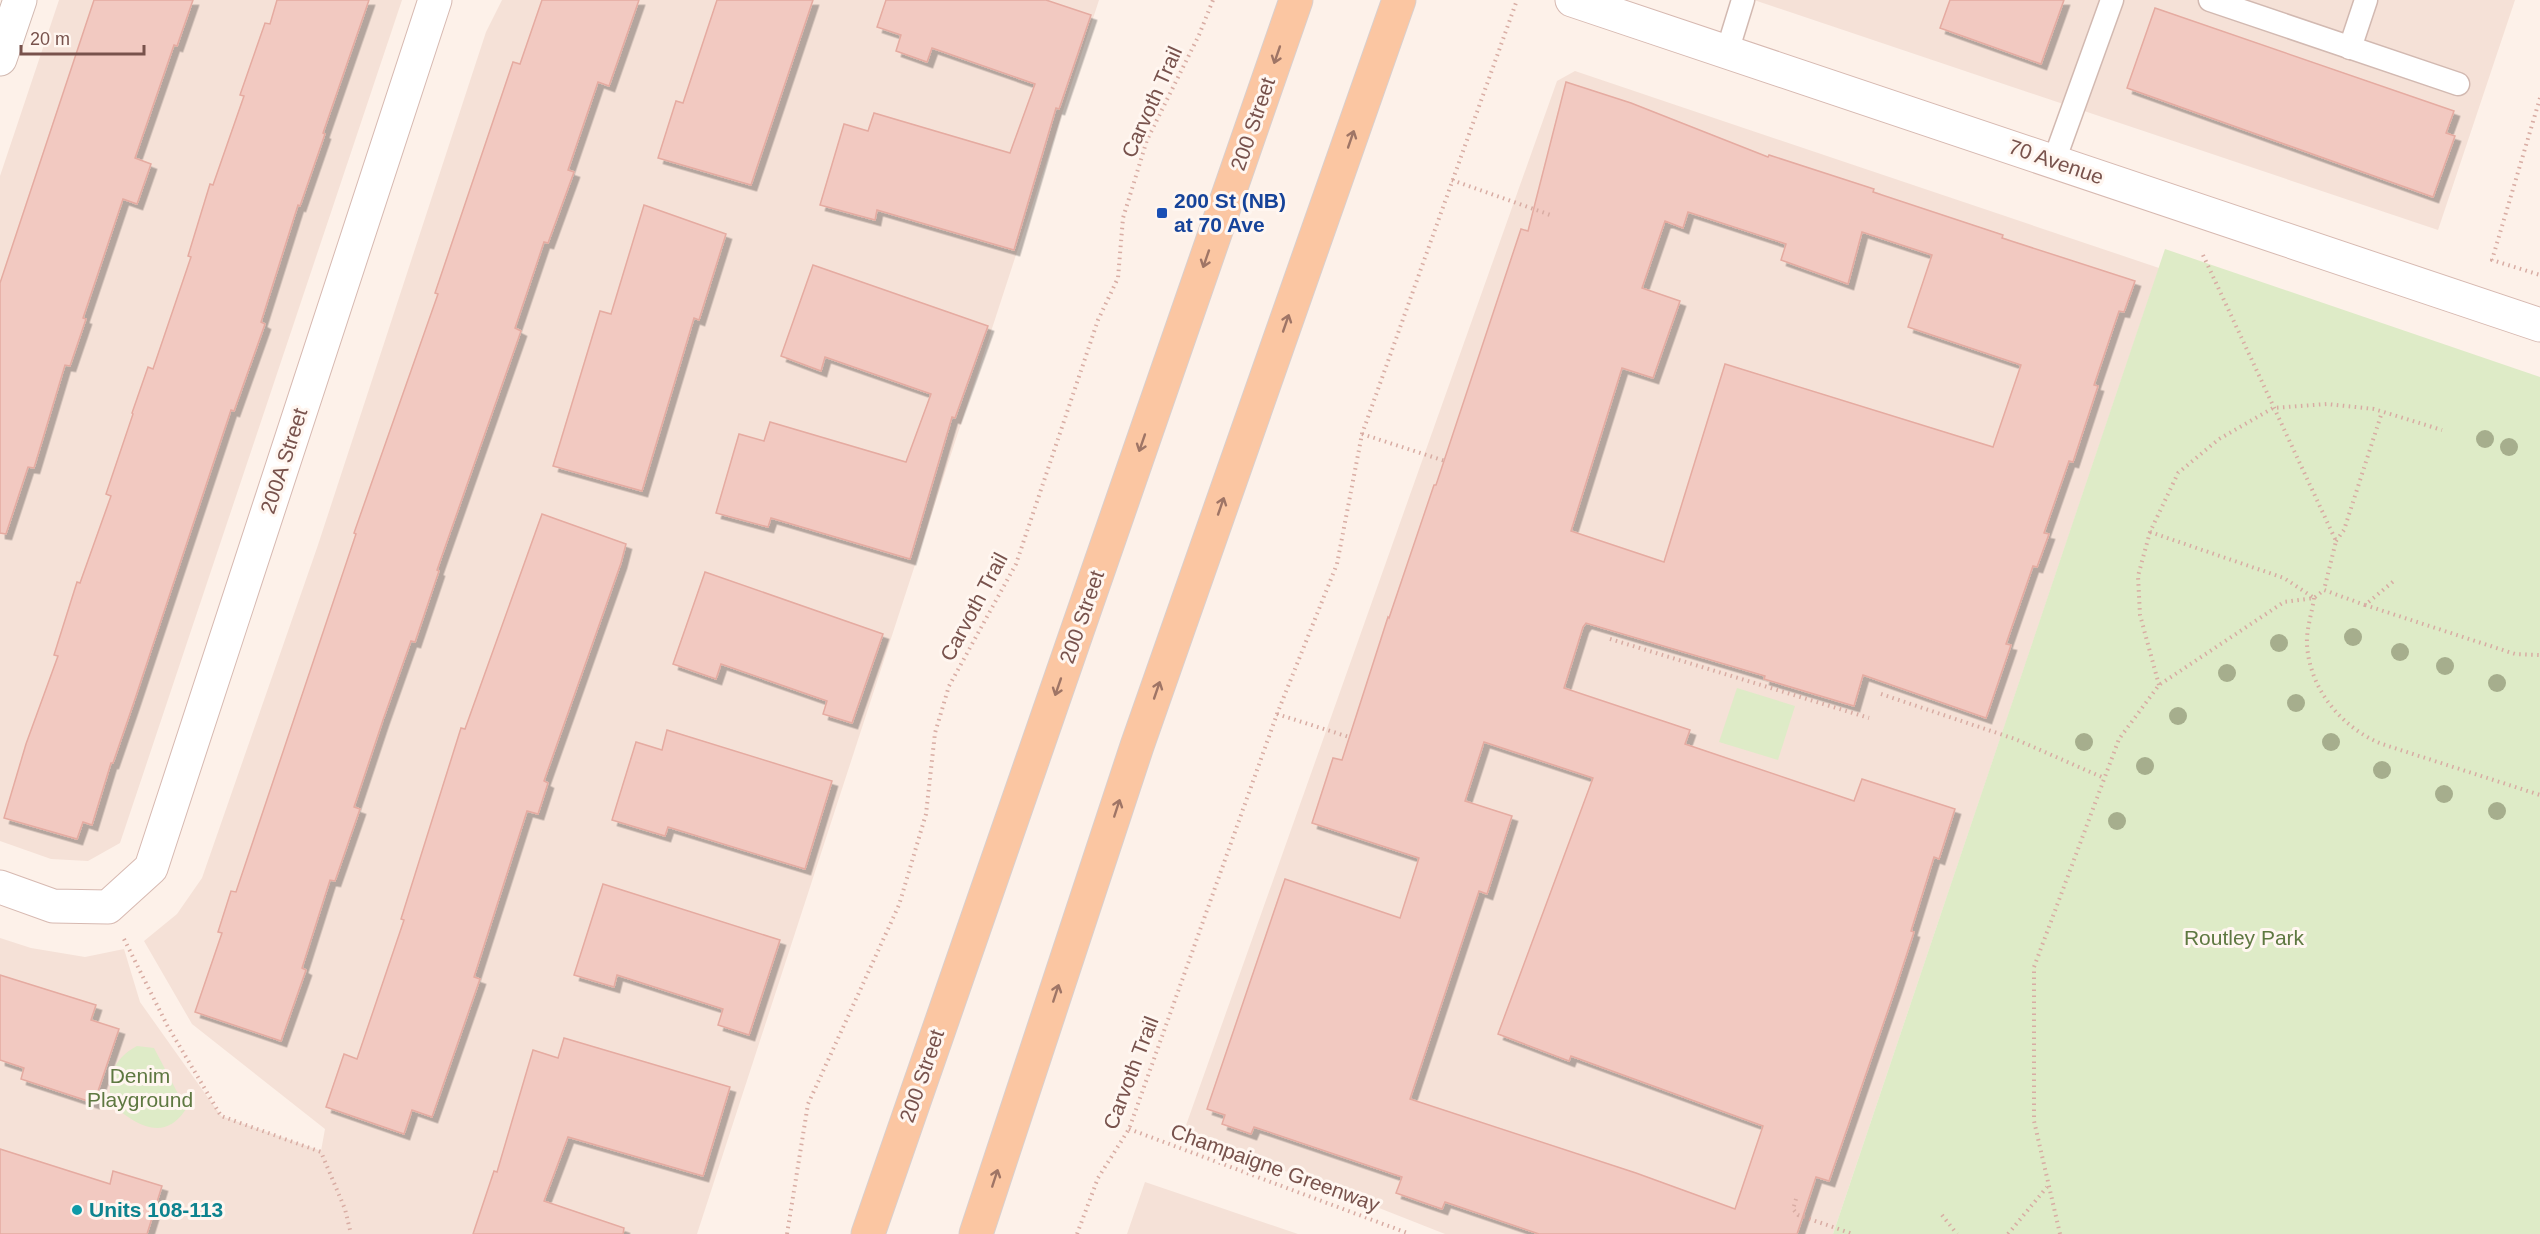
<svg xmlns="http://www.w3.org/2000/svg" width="2540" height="1234" viewBox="0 0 2540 1234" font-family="Helvetica,sans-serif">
	<defs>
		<filter id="shadow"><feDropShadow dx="5.5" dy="5.5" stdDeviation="0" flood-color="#0004"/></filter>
	</defs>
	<rect width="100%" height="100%" fill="#fdf1e9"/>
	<g fill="#f5e1d7">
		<polygon points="59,0 402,0 120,843 88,861 51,859 0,841 0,176"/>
		<polygon points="502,0 1099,0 697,1234 0,1234 0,938 31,948 85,957 124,949 140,1002 221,1116 321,1151 325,1129 192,1024 144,941 177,914 202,878 318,545 486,32"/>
		<polygon points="1754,0 2515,0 2438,230"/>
		<polygon points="1575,71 2159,268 1833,1234 1445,1234 1184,1131 1557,81"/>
		<polygon points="1145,1182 1298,1234 1127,1234"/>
	</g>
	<g fill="#deebc7">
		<polygon points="2165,249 2540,377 2540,1234 1833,1234"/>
		<polygon points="1737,688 1795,706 1778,760 1719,742"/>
		<path d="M137,1046L154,1048L186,1109C164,1143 136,1125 111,1104C107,1077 113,1059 137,1046Z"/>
	</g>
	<g fill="#f2c9c1" stroke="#e5aba1" stroke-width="1.5" fill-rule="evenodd" filter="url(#shadow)">
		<polygon points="94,0 193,0 177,46 174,45 135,158 151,164 137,204 123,199 83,318 86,319 70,366 65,365 34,468 28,467 6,534 0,533 0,283"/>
		<polygon points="277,0 369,0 323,133 325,134 300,206 298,205 261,322 265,324 234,411 231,410 134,702 113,763 111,763 92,825 83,822 77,839 4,818 26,744 58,656 54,655 77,582 80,583 111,496 106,494 133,414 132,413 148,367 153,369 191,257 188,256 210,184 213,185 244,96 240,95 265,23 270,24"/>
		<polygon points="542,0 639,0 609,86 598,82 568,170 574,172 548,243 544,242 515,328 521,331 437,570 439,571 415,642 411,641 383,720 354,807 360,809 335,881 330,880 302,968 306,970 281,1041 195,1012 222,933 218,932 231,891 236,892 356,534 354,533 438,294 435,293 513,62 520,64"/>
		<polygon points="717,0 813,0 751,185 658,158 676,101 683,103"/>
		<polygon points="886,0 1046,0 1091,15 1059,109 1056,108 1014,250 877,210 875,220 820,205 844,124 868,131 874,113 1010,153 1035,84 932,48 927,62 896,51 901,35 877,27"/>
		<polygon points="1950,0 2064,0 2041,64 1940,28"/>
		<polygon points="2155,8 2454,111 2446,133 2455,136 2433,197 2127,88"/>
		<path d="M1566,82L1631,103L1768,157L1769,155L1874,189L1873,192L2003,235L2002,238L2135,281L2124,312L2119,311L2094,385L2098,386L2073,462L2069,461L2044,533L2049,534L2037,567L2033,566L2006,644L2011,645L1986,718L1863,675L1854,706L1764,679L1765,676L1586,623L1583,627L1564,688L1690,730L1685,744L1854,801L1862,779L1955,809L1939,859L1934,857L1911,931L1914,932L1896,987L1829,1181L1816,1177L1797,1234H1539L1445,1202L1442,1209L1396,1193L1402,1177L1254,1127L1251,1134L1222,1124L1225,1115L1207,1109L1285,879L1400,918L1419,858L1312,823L1333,758L1342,760L1388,617L1389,618L1434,485H1436L1521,229L1528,231ZM1688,212L1786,244L1781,260L1848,284L1862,232L1932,255L1908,327L2021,365L1993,447L1725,364L1664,562L1571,531L1622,368L1653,378L1680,301L1642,288L1665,221L1683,228ZM1484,742L1593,778L1498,1034L1569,1061L1571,1056L1763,1126L1735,1209L1636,1173L1410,1099L1479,891L1487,894L1512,816L1465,801Z"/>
		<polygon points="644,205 726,234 699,320 694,318 642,491 553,466 600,311 611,314"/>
		<polygon points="813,265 988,326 955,418 952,417 910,559 771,518 768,527 716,513 739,434 764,441 770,422 906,462 931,394 825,357 821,371 781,356"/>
		<polygon points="542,514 626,544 621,563 544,781 548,783 538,814 527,811 474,977 480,979 432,1117 412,1110 404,1134 326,1107 344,1054 357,1059 404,920 401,919 461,728 465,729"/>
		<polygon points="705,572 883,634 852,723 823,714 827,701 721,664 716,679 673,664"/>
		<polygon points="667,730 832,781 805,869 668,827 665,836 612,820 636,742 662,750"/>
		<polygon points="603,884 780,940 749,1035 718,1025 723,1009 617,975 614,987 574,975"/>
		<polygon points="0,975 96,1005 91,1020 119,1029 94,1103 21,1079 24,1068 0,1060"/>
		<polygon points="564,1038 730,1087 703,1176 568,1137 544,1201 624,1228 623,1234 473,1234 494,1171 497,1172 533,1050 558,1058"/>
		<polygon points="0,1149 110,1184 113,1171 162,1186 147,1234 0,1234"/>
	</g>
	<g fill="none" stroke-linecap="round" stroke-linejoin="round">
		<defs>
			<g id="lane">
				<polyline points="2210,0 2458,84"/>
				<polyline points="2350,48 2366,0"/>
				<polyline points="1727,52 1743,0"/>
				<polyline points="2054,161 2112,0"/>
			</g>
			<polyline id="street" points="0,59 20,0"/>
			<g id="secondary">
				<polyline points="1572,0 2540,325"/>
				<polyline points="0,887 53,906 108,907 151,868 435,0"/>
			</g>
			<g id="primary">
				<polyline points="868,1234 1296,0"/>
				<polyline points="976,1234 1137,746 1399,0"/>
			</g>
		</defs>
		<use href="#lane" stroke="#d2b9b1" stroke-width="25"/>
		<use href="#street" stroke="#d2b9b1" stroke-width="35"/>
		<use href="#secondary" stroke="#d7b9b1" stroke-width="35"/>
		<use href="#primary" stroke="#d9cfcd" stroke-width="35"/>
		<g stroke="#d8aca3" stroke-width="4" stroke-dasharray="1.5 4.5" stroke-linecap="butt">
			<polyline points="2540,98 2492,260 2540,275"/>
			<polyline points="1452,180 1553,216"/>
			<polyline points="2203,255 2336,541 2324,590"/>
			<polyline points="1362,434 1445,461"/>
			<polyline points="2150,532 2284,578 2314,598"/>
			<polyline points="2336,541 2344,530 2382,412"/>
			<path d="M2314,598C2312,613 2306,630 2307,645C2310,690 2342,728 2382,744L2540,795"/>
			<polyline points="2365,605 2515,654 2540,655"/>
			<polyline points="1610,639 1869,718"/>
			<polyline points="2159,685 2140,615 2138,576 2150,532 2178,473 2219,439 2273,408 2327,404 2374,409 2442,430"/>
			<polyline points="1881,694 2015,739 2104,778"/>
			<polyline points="1277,714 1349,737"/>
			<polyline points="124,939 167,1025 221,1116 321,1152 345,1209 351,1234"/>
			<polyline points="1129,1129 1410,1234"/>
			<polyline points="1796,1199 1793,1209 1798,1215 1853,1234"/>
			<polyline points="1942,1215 1957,1234"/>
			<polyline points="787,1234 808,1104 899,905 926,814 935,733 949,686 1016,564 1098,320 1118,278 1123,218 1147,140 1199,35 1213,0"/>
			<polyline points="1077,1234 1098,1178 1129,1129 1277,714 1337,564 1362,434 1517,0"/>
			<polyline points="2008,1234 2047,1187"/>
			<polyline points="2060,1234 2034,1121 2034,967 2119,739 2159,685 2284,602 2314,598 2324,590 2365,605 2395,580"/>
		</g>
		<use href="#lane" stroke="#fff" stroke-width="22"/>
		<use href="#street" stroke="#fff" stroke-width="33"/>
		<use href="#secondary" stroke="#fff" stroke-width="33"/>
		<use href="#primary" stroke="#fbc6a2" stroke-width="33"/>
	</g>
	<g fill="#a6ae8d">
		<circle cx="2485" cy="439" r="9"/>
		<circle cx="2509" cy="447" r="9"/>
		<circle cx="2353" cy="637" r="9"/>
		<circle cx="2279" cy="643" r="9"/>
		<circle cx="2400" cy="652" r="9"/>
		<circle cx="2445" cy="666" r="9"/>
		<circle cx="2227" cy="673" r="9"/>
		<circle cx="2497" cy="683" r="9"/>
		<circle cx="2296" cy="703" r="9"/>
		<circle cx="2178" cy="716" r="9"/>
		<circle cx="2084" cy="742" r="9"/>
		<circle cx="2331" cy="742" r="9"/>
		<circle cx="2145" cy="766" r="9"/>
		<circle cx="2382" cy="770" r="9"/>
		<circle cx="2444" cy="794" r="9"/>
		<circle cx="2497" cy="811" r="9"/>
		<circle cx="2117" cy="821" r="9"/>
	</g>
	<defs><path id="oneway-shaft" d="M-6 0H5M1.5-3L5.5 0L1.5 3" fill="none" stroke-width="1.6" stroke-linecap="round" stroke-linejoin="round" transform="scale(1.5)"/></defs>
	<g stroke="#9f7566">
		<use href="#oneway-shaft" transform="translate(1277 55) rotate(109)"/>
		<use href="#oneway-shaft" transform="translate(1351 139) rotate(-71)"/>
		<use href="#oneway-shaft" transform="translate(1206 259) rotate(109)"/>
		<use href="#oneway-shaft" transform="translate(1286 323) rotate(-71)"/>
		<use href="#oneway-shaft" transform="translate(1142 443) rotate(109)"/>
		<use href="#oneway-shaft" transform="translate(1221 506) rotate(-71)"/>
		<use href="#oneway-shaft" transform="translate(1058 687) rotate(109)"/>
		<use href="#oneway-shaft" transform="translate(1157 690) rotate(-71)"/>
		<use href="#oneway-shaft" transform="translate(1117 808) rotate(-72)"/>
		<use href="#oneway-shaft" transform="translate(1056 993) rotate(-72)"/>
		<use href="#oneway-shaft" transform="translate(995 1178) rotate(-72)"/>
	</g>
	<rect fill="#1a4fb4" stroke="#fff6f0" stroke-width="2" x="1156" y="207" width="12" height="12" rx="3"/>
	<circle fill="#0f9aa8" stroke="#fff6f0" stroke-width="2" cx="77" cy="1210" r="6"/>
	<g text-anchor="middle" stroke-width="6" stroke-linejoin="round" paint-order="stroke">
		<g font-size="21" fill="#78524c" stroke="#fff6f0">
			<text transform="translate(1152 102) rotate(-66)" y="7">Carvoth Trail</text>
			<text transform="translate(1253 124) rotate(-71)" y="7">200 Street</text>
			<text transform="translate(2056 162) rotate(19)" y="7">70 Avenue</text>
			<text transform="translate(284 461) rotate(-72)" y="7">200A Street</text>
			<text transform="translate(974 607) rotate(-62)" y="7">Carvoth Trail</text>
			<text transform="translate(1082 617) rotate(-71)" y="7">200 Street</text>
			<text transform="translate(1131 1073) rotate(-69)" y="7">Carvoth Trail</text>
			<text transform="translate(922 1076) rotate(-71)" y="7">200 Street</text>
			<text transform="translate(1275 1168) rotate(20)" y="7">Champaigne Greenway</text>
		</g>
		<g font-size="21" font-weight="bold" fill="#164399" stroke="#fff6f0" text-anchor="start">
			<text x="1174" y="208">200 St (NB)<tspan x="1174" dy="24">at 70 Ave</tspan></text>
		</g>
		<g font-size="21" fill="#5e7841" stroke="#fff6f0">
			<text x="2244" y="945">Routley Park</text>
			<text x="140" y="1083">Denim<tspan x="140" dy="24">Playground</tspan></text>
		</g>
		<g font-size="21" font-weight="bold" fill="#0d838f" stroke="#fff6f0" text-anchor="start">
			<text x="89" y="1217">Units 108-113</text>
		</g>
	</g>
	<path d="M21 45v9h123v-9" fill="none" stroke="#78524c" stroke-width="3"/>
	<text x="30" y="45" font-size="18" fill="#78524c" stroke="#fff6f0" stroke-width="4.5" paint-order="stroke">20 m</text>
</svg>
